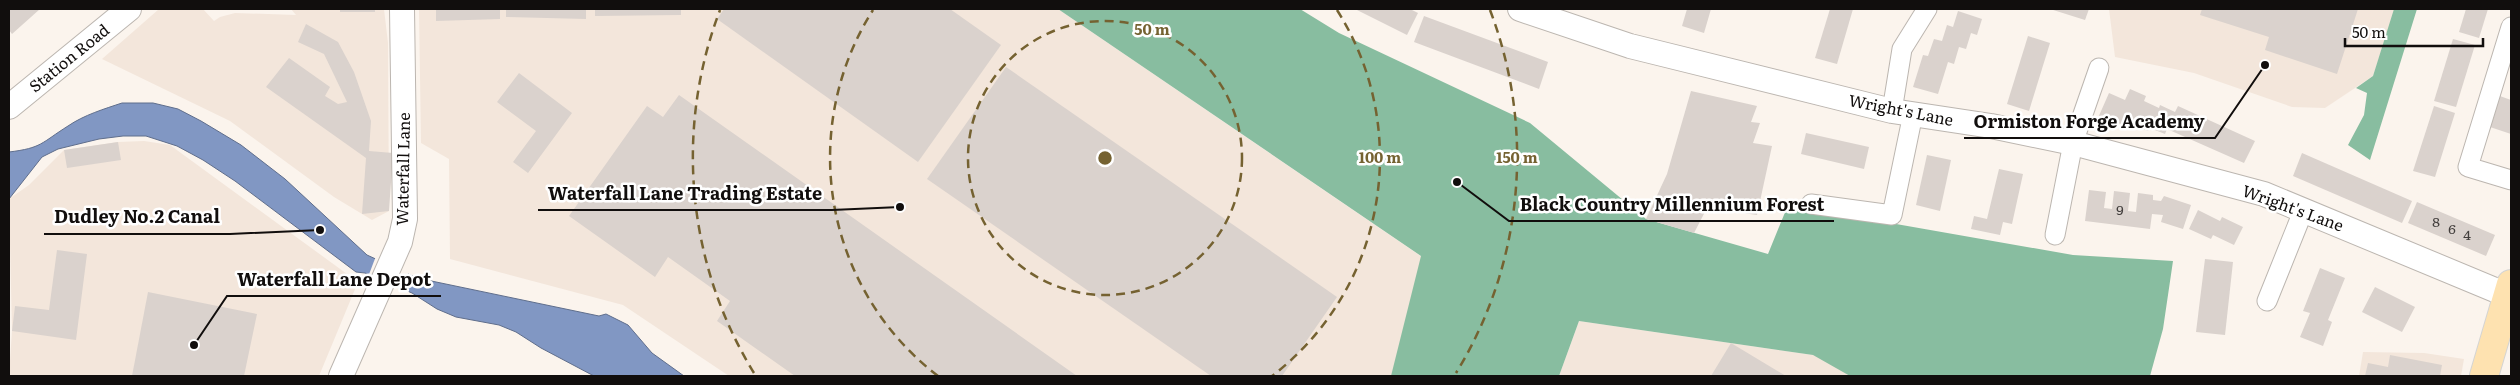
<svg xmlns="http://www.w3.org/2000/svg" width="2520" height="385" viewBox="0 0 2520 385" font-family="Literata,serif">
	<rect width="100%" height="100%" fill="#fbf4ed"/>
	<g fill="#f3e6db">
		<polygon points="159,9 203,9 214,21 220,17 235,13 296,15 291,9 384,9 388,43 389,211 372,220 334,197 230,121 102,59"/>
		<polygon points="419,9 1058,9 1516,321 1503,376 729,376 623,305 450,259 449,159 421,143"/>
		<polygon points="2109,9 2395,9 2373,76 2325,108 2292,107 2194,73 2115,57"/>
		<polygon points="144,141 170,145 358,282 319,376 9,376 12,331 9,199 29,185 64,150 118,142"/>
		<polygon points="1579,321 1813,355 1869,376 1559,376"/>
		<polygon points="2363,352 2424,353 2464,359 2461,376 2359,376"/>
	</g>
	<g fill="#88bda0">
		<polygon points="1058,9 1300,9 1339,33 1530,123 1646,219 1768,254 1788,205 2073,255 2173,261 2163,329 2150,376 1850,376 1813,355 1579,321 1559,376 1391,376 1421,256"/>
		<polygon points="2394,9 2417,9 2370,160 2348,145 2364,115 2367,93 2356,88 2373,76"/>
	</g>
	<path fill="#8197c3" stroke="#5f6e8c" d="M122,103H153L178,109L201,121L241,145L285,179L367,255L417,278L599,316L606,314L628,325L652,353L684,376H594L541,348L516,332L499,325L456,317L437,309L412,293L365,273L356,272L235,181L203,160L177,146L146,136H123L99,139L58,149L42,157L9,199V152C42,148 41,143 68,126C84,115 104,109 122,103Z"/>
	<polygon fill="#fbf4ed" points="376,256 409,271 401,291 368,277"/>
	<g fill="#dad2cd">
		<polygon points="9,9 40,9 12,34 9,30"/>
		<rect x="340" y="9" width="35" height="3"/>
		<polygon points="436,9 500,9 500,19 436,21"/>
		<polygon points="506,9 586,9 586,19 506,17"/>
		<polygon points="595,9 681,9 681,15 595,16"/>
		<polygon points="724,9 950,9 1001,45 918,162 717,19"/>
		<polygon points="1355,9 1410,9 1418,13 1407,35"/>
		<polygon points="1687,9 1711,9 1704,33 1682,26"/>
		<polygon points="1830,9 1853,9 1837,64 1815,58"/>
		<polygon points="2050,9 2089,9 2085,20"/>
		<polygon points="2202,9 2358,9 2337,74 2265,50 2269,37 2200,15"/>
		<polygon points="2466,9 2488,9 2479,38 2459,32"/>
		<polygon points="1958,11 1982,19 1977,35 1971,33 1966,49 1959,47 1954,64 1948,62 1938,94 1913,87 1923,55 1928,56 1934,39 1942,41 1947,25 1953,27"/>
		<polygon points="1424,16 1548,62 1539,89 1414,42"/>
		<polygon points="306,24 338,42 354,72 371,121 369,151 393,153 389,211 362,214 366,158 266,87 289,58 330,87 325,96 338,104 347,102 324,54 298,42"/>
		<polygon points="2028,36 2050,43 2029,111 2007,104"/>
		<polygon points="2453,39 2475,45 2456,107 2434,101"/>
		<polygon points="1006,67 1337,297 1282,376 1211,376 927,179"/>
		<polygon points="519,73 572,113 528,173 513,162 536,131 497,102"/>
		<polygon points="2130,89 2146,96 2144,101 2159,108 2160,105 2175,112 2178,106 2255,141 2244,163 2167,129 2165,134 2150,128 2148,131 2133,125 2132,129 2116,122 2115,125 2098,118 2109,93 2125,100"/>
		<polygon points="1691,91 1757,106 1751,122 1760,123 1753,143 1772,146 1757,215 1707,208 1694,233 1646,219 1667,174"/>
		<polygon points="679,95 1077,376 795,376 717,321 730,301 668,257 655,277 569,216 647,106 663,117"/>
		<polygon points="2497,95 2511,100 2511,134 2487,126"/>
		<polygon points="2434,106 2455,113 2435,177 2413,171"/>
		<polygon points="1806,133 1869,147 1864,169 1801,154"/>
		<polygon points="118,142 121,160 67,168 64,150"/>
		<polygon points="2302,153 2412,201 2402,223 2293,176"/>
		<polygon points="1927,155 1951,160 1940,211 1916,205"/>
		<polygon points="1999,169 2023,174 2012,224 2003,222 2000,235 1971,229 1974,216 1987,219"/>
		<polygon points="2089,190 2106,192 2104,208 2112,209 2114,191 2130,193 2128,211 2136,212 2138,193 2153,195 2153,200 2161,201 2164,196 2191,205 2183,229 2161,222 2163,215 2152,214 2150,229 2085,221"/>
		<polygon points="2417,202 2495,235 2486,256 2408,223"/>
		<polygon points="2198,210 2220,221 2222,217 2243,227 2234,245 2213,235 2211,239 2189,229"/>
		<polygon points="57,250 87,254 76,340 12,331 15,306 49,310"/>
		<polygon points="2205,259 2233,262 2225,335 2196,332"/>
		<polygon points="2320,268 2345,278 2328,320 2332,322 2323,346 2300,337 2310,313 2303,311"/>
		<polygon points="2375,287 2415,307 2402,332 2362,312"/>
		<polygon points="148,292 257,314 244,376 132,376"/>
		<polygon points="1731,343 1786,376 1711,376"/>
		<polygon points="2390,355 2442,365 2440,376 2365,376 2368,363 2388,367"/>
	</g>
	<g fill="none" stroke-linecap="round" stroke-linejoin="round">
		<defs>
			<g id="minor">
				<polyline points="1892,111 1902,49 1927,9"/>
				<polyline points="2511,180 2468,167 2511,27"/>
				<polyline points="1811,204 1892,215 1913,114"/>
				<polyline points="2055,235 2073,143 2099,68"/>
				<polyline points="2267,301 2304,209"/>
			</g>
			<g id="tertiary">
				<polyline points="1520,9 1630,46 1892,111 1991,126 2073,143 2264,194 2507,295"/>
				<polyline points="9,107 129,9"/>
				<polyline points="341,376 400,242 405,219 402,9"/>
			</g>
			<polyline id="primary" points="2484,376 2511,284"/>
		</defs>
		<use href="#minor" stroke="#bcb6b0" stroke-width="21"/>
		<use href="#tertiary" stroke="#bcb6b0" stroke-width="26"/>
		<use href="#primary" stroke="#d4d4d3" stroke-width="30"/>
		<use href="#minor" stroke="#fff" stroke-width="19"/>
		<use href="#tertiary" stroke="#fff" stroke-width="24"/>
		<use href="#primary" stroke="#fee2b0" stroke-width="28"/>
	</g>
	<g fill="none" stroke="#756231" stroke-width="2.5" stroke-dasharray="9 6">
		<circle cx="1105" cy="158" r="137"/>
		<path d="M938 376A275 275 0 0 1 873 10M1337 10A275 275 0 0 1 1272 376"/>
		<path d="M754 373A412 412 0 0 1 720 10M1490 10A412 412 0 0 1 1456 373"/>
	</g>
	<g text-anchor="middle" stroke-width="5" stroke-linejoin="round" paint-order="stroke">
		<g font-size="14" fill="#433f3d">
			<text x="2120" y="215">9</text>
			<text x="2436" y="227">8</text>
			<text x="2452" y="234">6</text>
			<text x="2467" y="240">4</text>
		</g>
		<g font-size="16" fill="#110e0d" stroke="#fff">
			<text transform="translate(69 58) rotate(-39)" y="6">Station Road</text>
			<text transform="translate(1901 110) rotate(11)" y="6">Wright's Lane</text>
			<text transform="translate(403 169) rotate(-89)" y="6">Waterfall Lane</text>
			<text transform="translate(2293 208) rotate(20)" y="6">Wright's Lane</text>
		</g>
	</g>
	<circle cx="1105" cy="158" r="8" fill="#756231" stroke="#fff" stroke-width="2.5"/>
	<g font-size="15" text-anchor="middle" font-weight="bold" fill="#756231" stroke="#fff" stroke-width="5" stroke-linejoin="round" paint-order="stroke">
		<text x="1152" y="35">50 m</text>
		<text x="1380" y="163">100 m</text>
		<text x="1517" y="163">150 m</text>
	</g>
	<path fill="none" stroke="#110e0d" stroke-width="2" d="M2265 65L2215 138H1964M900 207L832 210H538M1457 182L1509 221H1834M320 230L230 234H44M194 345L227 296H441"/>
	<g fill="#110e0d" stroke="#fff" stroke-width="2">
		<circle cx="2265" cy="65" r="5"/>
		<circle cx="900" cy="207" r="5"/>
		<circle cx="1457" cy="182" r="5"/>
		<circle cx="320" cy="230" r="5"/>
		<circle cx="194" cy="345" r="5"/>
	</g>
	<g font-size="18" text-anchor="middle" font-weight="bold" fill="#110e0d" stroke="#fff" stroke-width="5" stroke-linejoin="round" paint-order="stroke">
		<text x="2089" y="128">Ormiston Forge Academy</text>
		<text x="685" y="200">Waterfall Lane Trading Estate</text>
		<text x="1672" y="211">Black Country Millennium Forest</text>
		<text x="137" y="223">Dudley No.2 Canal</text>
		<text x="334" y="286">Waterfall Lane Depot</text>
	</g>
	<rect width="2520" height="385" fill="none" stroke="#110e0d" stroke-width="20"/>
	<path d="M2345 38v8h138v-8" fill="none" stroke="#110e0d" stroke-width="2.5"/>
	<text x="2352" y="38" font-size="15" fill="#110e0d" stroke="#ffffff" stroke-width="4" paint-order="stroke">50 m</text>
</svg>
